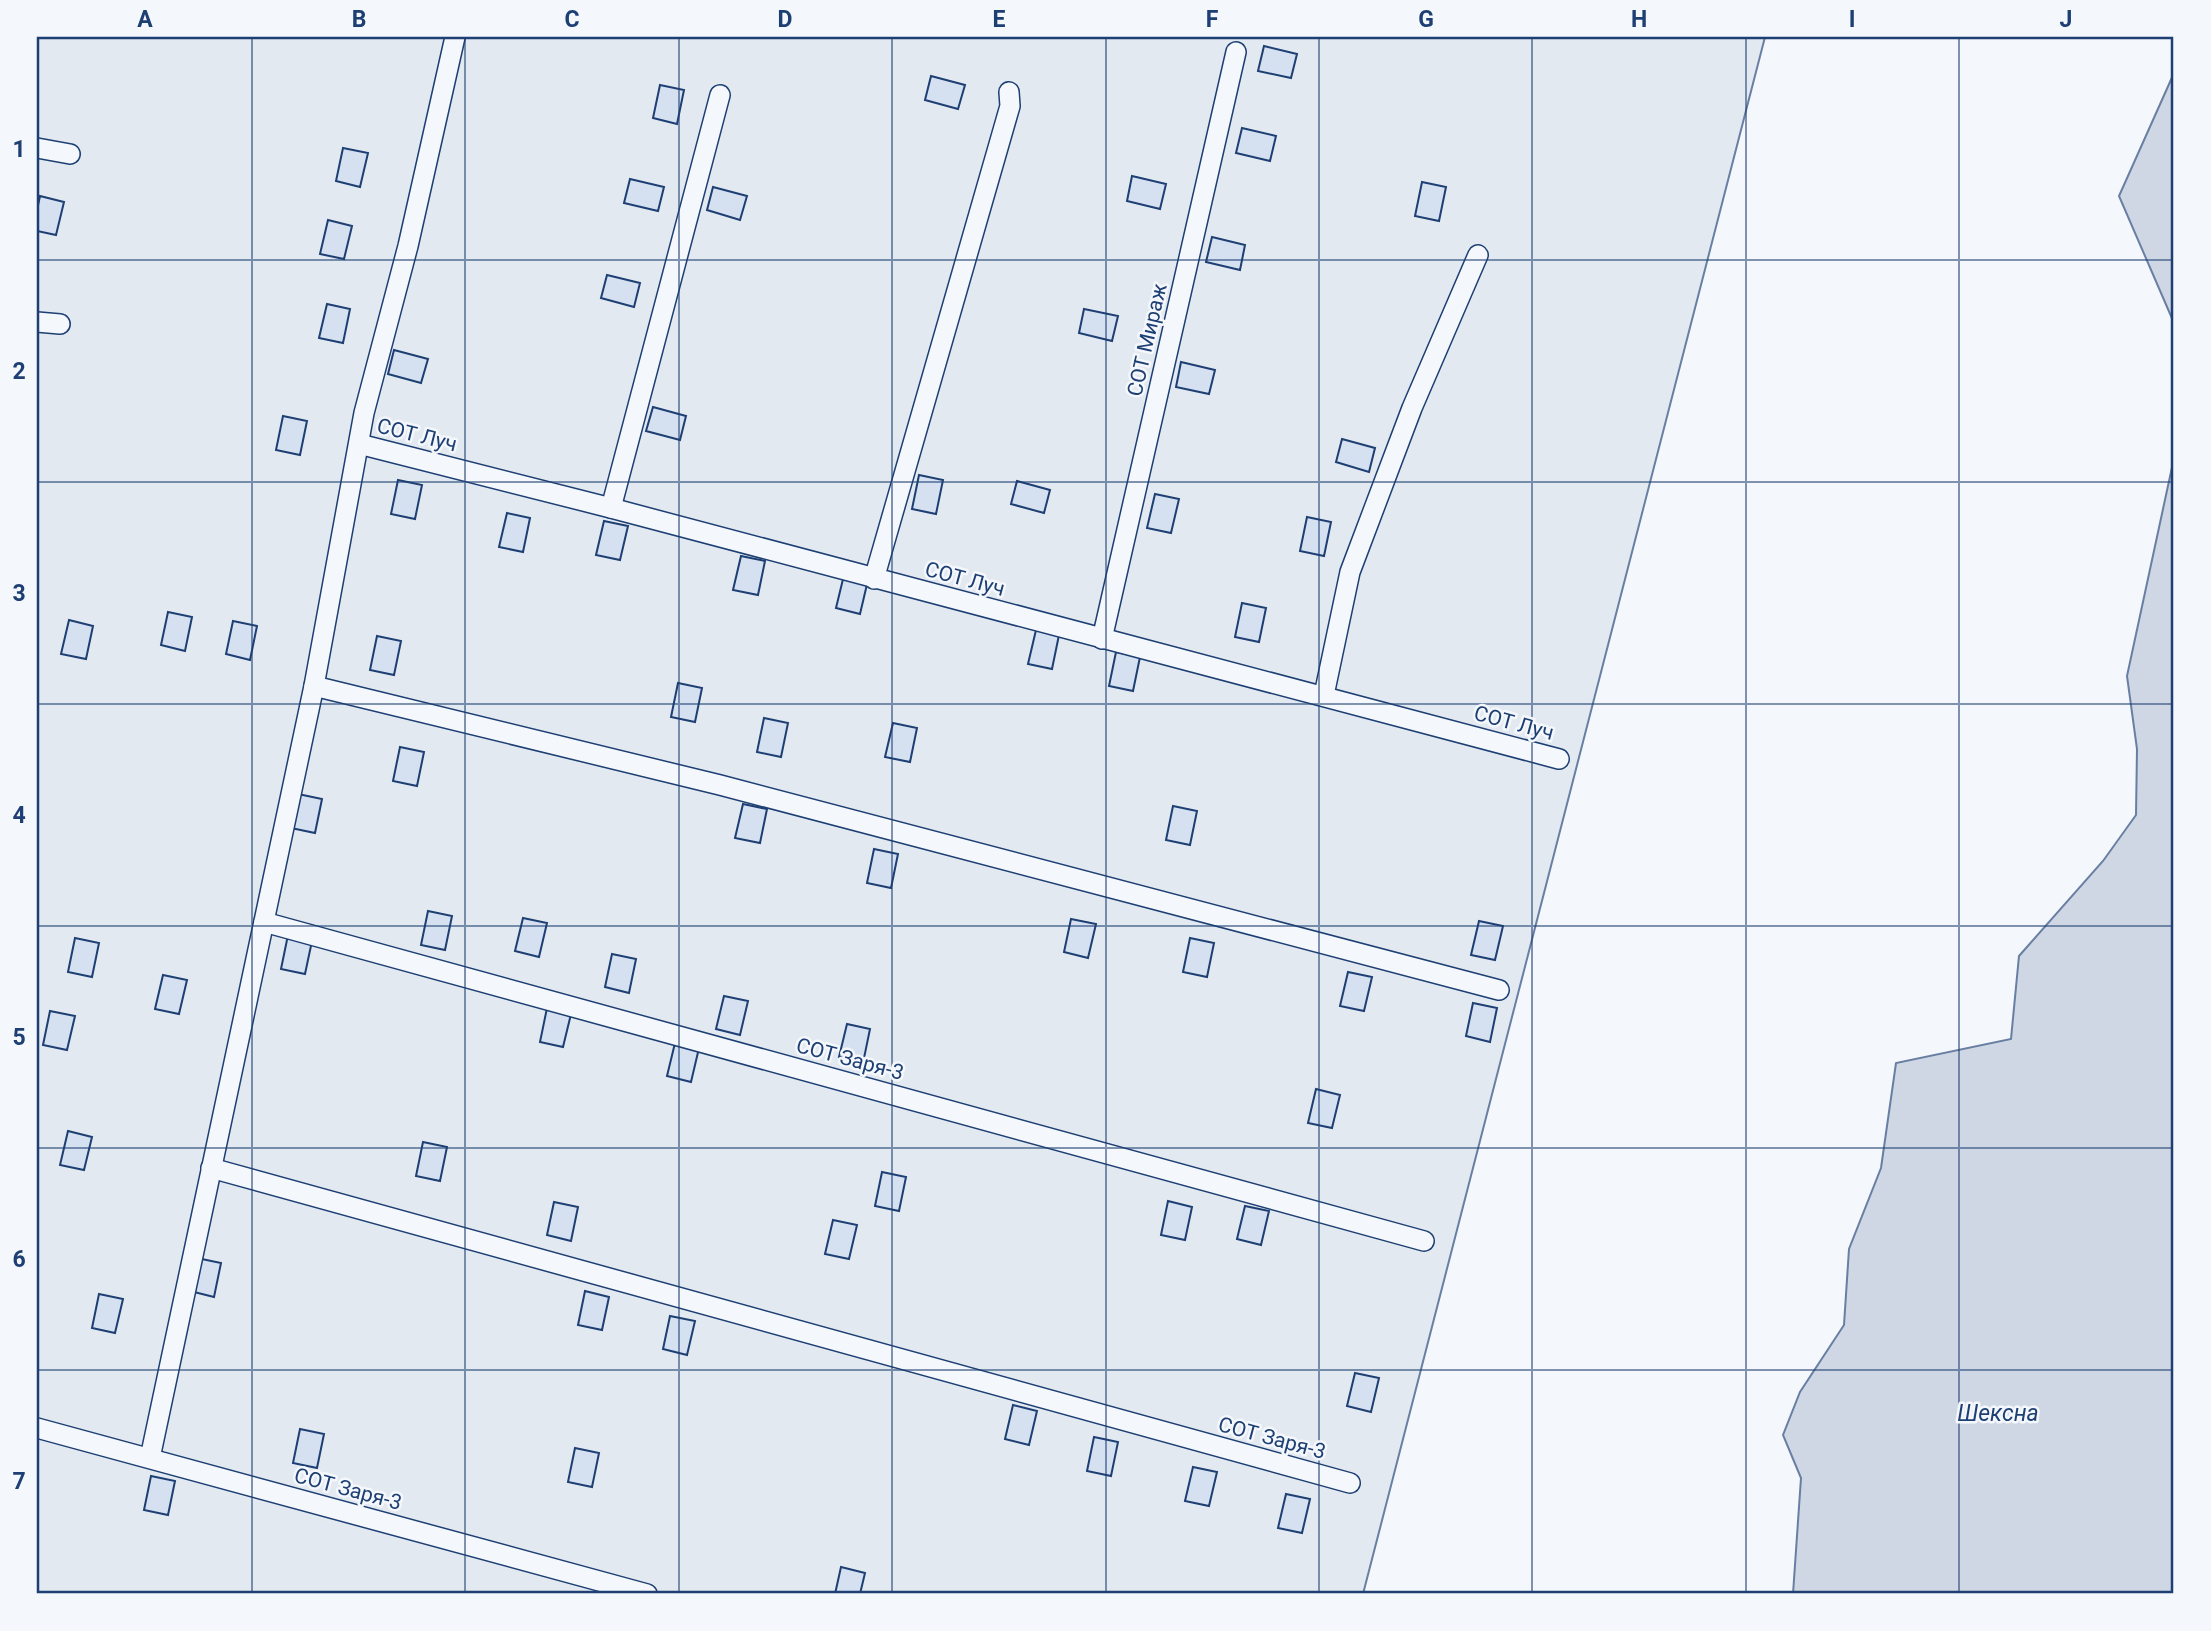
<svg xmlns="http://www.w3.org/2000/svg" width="2211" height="1631" viewBox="0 0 2211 1631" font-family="Roboto,sans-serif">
	<rect width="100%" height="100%" fill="#f4f7fb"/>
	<polygon fill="#e3e9f0" stroke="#687fa3" stroke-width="2" points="37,37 1765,37 1363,1594 37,1594"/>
	<g fill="#cfd7e4" stroke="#687fa3" stroke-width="2">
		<polygon points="2174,73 2174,323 2119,196"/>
		<polygon points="2174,458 2174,1594 1793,1594 1801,1478 1783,1435 1800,1392 1844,1325 1849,1249 1881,1168 1896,1063 2011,1039 2019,956 2103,861 2136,815 2137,749 2127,676"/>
	</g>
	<g fill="#d5e0f0" stroke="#1d3f73" stroke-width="2">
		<polygon points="1264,46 1297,54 1291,78 1258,71"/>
		<polygon points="931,76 965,85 958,109 925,100"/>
		<polygon points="660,85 684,90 677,124 653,118"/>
		<polygon points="1242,128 1276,136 1270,161 1236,153"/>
		<polygon points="343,148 368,153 360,187 336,181"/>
		<polygon points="1132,176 1166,184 1160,209 1127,201"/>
		<polygon points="630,179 664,187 658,211 624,203"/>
		<polygon points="1422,182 1446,187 1439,221 1415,216"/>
		<polygon points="713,187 747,196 740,220 707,210"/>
		<polygon points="40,196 64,202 56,235 37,231 37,210"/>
		<polygon points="328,220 352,226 344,259 320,254"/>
		<polygon points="1212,237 1245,245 1240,270 1206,262"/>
		<polygon points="607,275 640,283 634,307 601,298"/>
		<polygon points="327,304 350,309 343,343 319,338"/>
		<polygon points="1084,309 1118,316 1112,341 1079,333"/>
		<polygon points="394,350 428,359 421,383 388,374"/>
		<polygon points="1181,362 1215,370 1209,394 1176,387"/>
		<polygon points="653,407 686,416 680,440 646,431"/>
		<polygon points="283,416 307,421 300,455 276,450"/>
		<polygon points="1342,439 1375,448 1369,472 1336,462"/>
		<polygon points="919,475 943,480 936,514 912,509"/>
		<polygon points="398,480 422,485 415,519 391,514"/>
		<polygon points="1017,481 1050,490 1044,513 1011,504"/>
		<polygon points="1155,494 1179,499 1171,533 1147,528"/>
		<polygon points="507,513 530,518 523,552 499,547"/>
		<polygon points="1307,517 1331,522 1324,556 1300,551"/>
		<polygon points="604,521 628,526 620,560 596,555"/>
		<polygon points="741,556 765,561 758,595 733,590"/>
		<polygon points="844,575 868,580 860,614 836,608"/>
		<polygon points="1242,603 1266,608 1259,642 1235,637"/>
		<polygon points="168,612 192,617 185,651 161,645"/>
		<polygon points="69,620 93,626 86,659 61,654"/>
		<polygon points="233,621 257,626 250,660 226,654"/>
		<polygon points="1036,630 1059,635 1052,669 1028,664"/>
		<polygon points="377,636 401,641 394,675 370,670"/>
		<polygon points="1116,652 1140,657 1133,691 1109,686"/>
		<polygon points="678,683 702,688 695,722 671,717"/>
		<polygon points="764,718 788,723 781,757 757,752"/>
		<polygon points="893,723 917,728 910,762 885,757"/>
		<polygon points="400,747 424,752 417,786 393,781"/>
		<polygon points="298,794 322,799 315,833 291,828"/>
		<polygon points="743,804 767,809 760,843 735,838"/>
		<polygon points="1173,806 1197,811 1190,845 1166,840"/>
		<polygon points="874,849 898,854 891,888 867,883"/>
		<polygon points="428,911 452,916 445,950 421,945"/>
		<polygon points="523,918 547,923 539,957 515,951"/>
		<polygon points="1071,919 1096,924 1088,958 1064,952"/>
		<polygon points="1479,921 1503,926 1495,960 1471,955"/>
		<polygon points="288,935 312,941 305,974 281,969"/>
		<polygon points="75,938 99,943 92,977 68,972"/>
		<polygon points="1190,938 1214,943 1207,977 1183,972"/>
		<polygon points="612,954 636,959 629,993 605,987"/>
		<polygon points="1348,972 1372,977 1364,1011 1340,1006"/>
		<polygon points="163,975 187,980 179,1014 155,1009"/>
		<polygon points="724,996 748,1001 740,1035 716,1029"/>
		<polygon points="1473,1003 1497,1008 1490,1042 1466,1036"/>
		<polygon points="547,1008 571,1014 563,1047 540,1042"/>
		<polygon points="50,1011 75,1016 67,1050 43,1045"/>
		<polygon points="847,1024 870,1029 863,1063 839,1057"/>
		<polygon points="675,1043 699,1048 691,1082 667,1076"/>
		<polygon points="1316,1089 1340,1095 1332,1128 1308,1123"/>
		<polygon points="68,1131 92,1137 84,1170 60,1165"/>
		<polygon points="423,1142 447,1147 440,1181 416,1176"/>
		<polygon points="882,1172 906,1177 899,1211 875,1206"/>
		<polygon points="1168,1201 1192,1207 1185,1240 1161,1235"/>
		<polygon points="554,1202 578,1207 571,1241 547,1235"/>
		<polygon points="1245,1206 1269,1211 1261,1245 1237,1239"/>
		<polygon points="833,1220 857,1225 849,1259 825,1254"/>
		<polygon points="197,1258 221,1263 214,1297 190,1291"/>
		<polygon points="585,1291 609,1297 602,1330 578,1325"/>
		<polygon points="99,1294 123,1299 115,1333 92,1328"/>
		<polygon points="670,1316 695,1321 687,1355 663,1349"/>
		<polygon points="1355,1373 1379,1378 1371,1412 1347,1406"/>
		<polygon points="1013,1405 1037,1411 1029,1445 1005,1439"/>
		<polygon points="300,1429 324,1434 317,1468 293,1463"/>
		<polygon points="1094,1437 1118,1442 1111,1476 1087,1471"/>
		<polygon points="575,1448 599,1453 592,1487 568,1482"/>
		<polygon points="1193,1467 1217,1472 1209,1506 1185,1501"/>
		<polygon points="151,1476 175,1481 168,1515 144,1510"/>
		<polygon points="1286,1494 1310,1499 1302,1533 1278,1528"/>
		<polygon points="841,1567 865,1573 860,1594 835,1594"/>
	</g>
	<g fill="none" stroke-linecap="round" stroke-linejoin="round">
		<defs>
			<g id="minor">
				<polyline points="37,148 70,154"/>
				<polyline points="37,322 60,324"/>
				<polyline points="359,444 611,508 1559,759"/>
				<polyline points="611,508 720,95"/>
				<polyline points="874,579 1010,106 1009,92"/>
				<polyline points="1102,639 1236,52"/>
				<polyline points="314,686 720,785 1499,990"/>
				<polyline points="1324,695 1350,572 1412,408 1478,255"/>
				<polyline points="264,922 1424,1241"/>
				<polyline points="211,1168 1350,1483"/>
				<polyline points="37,1428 647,1594"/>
				<polyline points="150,1458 314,686 364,413 408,246 455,37"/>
			</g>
		</defs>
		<use href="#minor" stroke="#1d3f73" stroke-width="22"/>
		<use href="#minor" stroke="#f4f7fb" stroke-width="19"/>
	</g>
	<path fill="none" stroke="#1d3f73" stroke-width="2" stroke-opacity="0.55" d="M252,37V1594M465,37V1594M679,37V1594M892,37V1594M1106,37V1594M1319,37V1594M1532,37V1594M1746,37V1594M1959,37V1594M37,260H2174M37,482H2174M37,704H2174M37,926H2174M37,1148H2174M37,1370H2174"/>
	<g text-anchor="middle" stroke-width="5" stroke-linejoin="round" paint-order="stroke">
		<g font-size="21" fill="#1d3f73" stroke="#f4f7fb">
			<text transform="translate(1147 340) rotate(-77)" y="7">СОТ Мираж</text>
			<text transform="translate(417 435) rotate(14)" y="7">СОТ Луч</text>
			<text transform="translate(965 579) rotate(15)" y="7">СОТ Луч</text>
			<text transform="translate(1514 723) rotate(15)" y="7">СОТ Луч</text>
			<text transform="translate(850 1059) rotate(15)" y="7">СОТ Заря-3</text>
			<text transform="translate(1272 1438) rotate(15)" y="7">СОТ Заря-3</text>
			<text transform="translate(348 1489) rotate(15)" y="7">СОТ Заря-3</text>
		</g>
		<g font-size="23" font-style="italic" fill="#1d3f73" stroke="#f4f7fb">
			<text x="1998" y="1421">Шексна</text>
		</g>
	</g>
	<rect width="2211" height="1631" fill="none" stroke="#f4f7fb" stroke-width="77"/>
	<rect x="38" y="38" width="2134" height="1554" fill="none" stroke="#1d3f73" stroke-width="2.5"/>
	<g font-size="23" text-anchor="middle" font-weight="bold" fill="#1d3f73">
		<text x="145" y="27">A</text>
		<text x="359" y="27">B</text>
		<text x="572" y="27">C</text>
		<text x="785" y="27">D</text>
		<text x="999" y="27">E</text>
		<text x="1212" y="27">F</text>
		<text x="1426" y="27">G</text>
		<text x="1639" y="27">H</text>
		<text x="1852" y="27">I</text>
		<text x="2066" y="27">J</text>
		<text x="19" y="157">1</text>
		<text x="19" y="379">2</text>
		<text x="19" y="601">3</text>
		<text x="19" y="823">4</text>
		<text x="19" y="1045">5</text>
		<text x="19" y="1267">6</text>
		<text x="19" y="1489">7</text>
	</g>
</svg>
